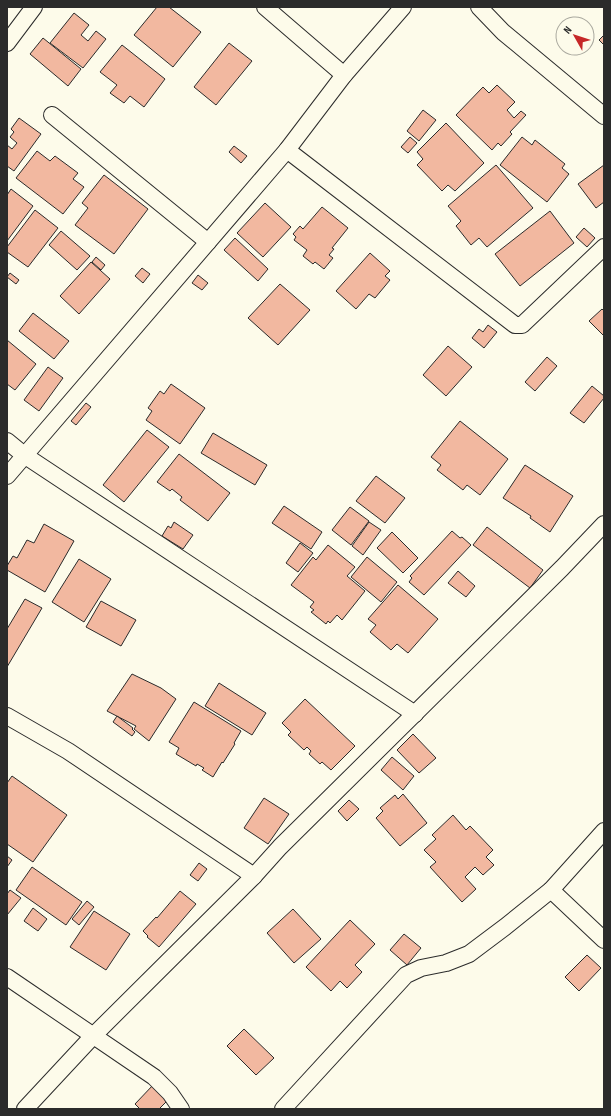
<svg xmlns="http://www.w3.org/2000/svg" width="611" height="1116" viewBox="0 0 611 1116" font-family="'Sofia Sans Condensed',sans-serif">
	<rect width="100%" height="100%" fill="#fdfbea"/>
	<g fill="#f2b8a0" stroke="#2b2b2b">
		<polygon points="157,7 169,7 201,32 173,67 134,35"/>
		<polygon points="74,13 89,25 81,35 88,41 96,31 106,39 83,68 50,43"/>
		<polygon points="604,35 604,45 599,40"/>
		<polygon points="43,38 81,69 68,86 30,54"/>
		<polygon points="229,43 252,61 216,105 194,87"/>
		<polygon points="122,45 165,79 144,107 130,96 124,103 110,93 117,85 100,72"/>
		<polygon points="497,85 515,102 507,110 514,118 521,111 526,115 510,132 512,134 501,146 498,143 492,150 456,115 483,87 489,93"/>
		<polygon points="423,110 436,120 419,141 407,131"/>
		<polygon points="19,118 41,134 14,171 7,166 7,145 12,149 17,143 10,137 14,132 11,129"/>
		<polygon points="446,123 484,163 455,191 448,185 442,191 417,165 423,159 417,152"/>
		<polygon points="410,137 417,143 408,153 401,147"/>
		<polygon points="522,137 532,145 535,140 565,164 562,168 569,174 547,202 500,165"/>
		<polygon points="234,146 247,156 241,163 229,152"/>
		<polygon points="37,151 50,161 55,156 78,173 73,179 84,187 63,214 16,178"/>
		<polygon points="496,165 533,208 487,247 479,238 471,245 456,226 461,221 448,206"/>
		<polygon points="604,165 604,202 596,208 578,184"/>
		<polygon points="104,175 148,209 114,254 75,225 88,208 82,203"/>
		<polygon points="11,189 33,206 7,241 7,195"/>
		<polygon points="265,203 291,227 263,257 237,233"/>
		<polygon points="322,207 348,228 332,248 334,249 329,255 333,258 324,269 315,262 313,264 303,256 307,250 294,240 296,237 293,234 300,226 303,229"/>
		<polygon points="35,210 58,228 28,267 7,252 7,247"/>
		<polygon points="550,211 574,243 520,286 495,254"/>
		<polygon points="584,228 595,238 587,247 576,237"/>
		<polygon points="61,231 90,256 77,270 49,245"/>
		<polygon points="235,238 268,269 258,281 224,250"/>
		<polygon points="370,253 390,271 385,276 390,280 375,298 369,294 356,309 336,291"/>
		<polygon points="96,257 105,265 101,270 92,262"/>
		<polygon points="91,262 110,279 79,314 60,296"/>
		<polygon points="142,268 150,274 143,283 135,276"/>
		<polygon points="10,273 19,280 16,284 7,277"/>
		<polygon points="198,275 208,283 202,290 192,283"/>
		<polygon points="280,284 310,310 278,345 248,318"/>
		<polygon points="602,309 604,311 604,336 589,321"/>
		<polygon points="33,313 69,341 54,359 19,331"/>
		<polygon points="488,325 497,332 484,348 472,338 479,329 483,332"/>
		<polygon points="7,340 36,364 15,390 7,384"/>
		<polygon points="448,346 472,367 446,396 423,375"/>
		<polygon points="547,357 557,366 535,391 525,382"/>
		<polygon points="48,367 63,378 39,411 24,400"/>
		<polygon points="171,384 205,408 180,444 146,420 152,411 148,408 160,391 164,394"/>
		<polygon points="592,386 604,396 604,398 584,423 570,413"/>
		<polygon points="86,403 91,407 76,425 71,421"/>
		<polygon points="460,421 508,459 480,495 467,485 463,490 437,470 441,465 431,457"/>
		<polygon points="147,430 169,447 124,502 103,485"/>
		<polygon points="213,433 267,465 255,485 201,453"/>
		<polygon points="179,454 230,493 208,521 180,500 182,497 172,489 170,491 157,482"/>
		<polygon points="525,465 573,496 550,532 530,518 531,516 503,498"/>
		<polygon points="376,476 405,498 385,523 356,501"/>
		<polygon points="284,506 322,532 311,549 272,523"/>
		<polygon points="350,507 369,521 351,545 332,530"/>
		<polygon points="174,522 193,535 183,549 162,536 168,526 171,528"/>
		<polygon points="369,522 381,530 363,555 352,546"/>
		<polygon points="44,524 74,541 45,592 7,570 7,566 13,556 17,558 27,540 34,543"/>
		<polygon points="487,527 543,570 530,588 473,545"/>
		<polygon points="452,531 460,538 462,537 471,545 424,595 409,582 412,578 410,576"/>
		<polygon points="392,532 418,558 403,573 377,548"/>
		<polygon points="300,543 313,553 298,572 286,563"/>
		<polygon points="328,545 355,567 347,576 365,591 342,620 337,615 330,623 328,621 326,624 311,612 314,610 310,607 314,602 291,585 313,557 316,560"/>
		<polygon points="367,557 397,582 381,602 351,577"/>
		<polygon points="79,559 111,579 84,622 52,602"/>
		<polygon points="458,571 475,586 466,597 448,583"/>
		<polygon points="398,585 438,619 408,653 397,644 391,650 370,632 376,625 368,619"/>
		<polygon points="25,599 42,608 7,667 7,629"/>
		<polygon points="101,601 136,620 121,646 86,627"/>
		<polygon points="132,674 161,688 176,699 149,741 134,729 136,726 107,711"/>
		<polygon points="219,683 266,713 252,735 205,706"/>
		<polygon points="305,699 355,746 331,770 322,762 320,764 309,754 311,751 307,747 304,750 288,735 291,732 282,723"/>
		<polygon points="194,702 241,731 234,743 235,744 223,763 222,762 213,777 202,770 204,768 197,764 196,766 176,754 179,748 169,742"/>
		<polygon points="117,716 133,728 132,729 135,732 132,736 113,722"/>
		<polygon points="413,734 436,758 419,773 397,750"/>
		<polygon points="392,757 414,776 403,790 381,770"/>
		<polygon points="12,776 67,815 33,862 7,844 7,783"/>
		<polygon points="403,794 427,823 400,846 376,818 383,811 380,808 395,795 398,799"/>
		<polygon points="264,798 289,814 268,844 244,828"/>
		<polygon points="349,800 359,809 347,821 338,811"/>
		<polygon points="453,815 466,830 470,826 493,850 486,857 494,865 483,875 475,867 465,877 476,889 462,902 430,867 436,862 424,850 436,839 432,835"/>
		<polygon points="7,856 12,860 7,867"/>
		<polygon points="199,863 207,869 198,881 190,875"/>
		<polygon points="32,867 82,902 66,925 16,890"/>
		<polygon points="10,890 21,898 7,915 7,894"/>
		<polygon points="180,891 196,904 159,947 147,937 148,936 143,931 156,917 157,918"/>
		<polygon points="87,901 94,907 79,925 72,919"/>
		<polygon points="33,908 47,919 38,931 24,921"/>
		<polygon points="293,909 321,939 294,963 267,933"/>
		<polygon points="94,911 130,934 106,970 70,947"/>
		<polygon points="350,920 375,944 355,965 362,972 347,988 340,981 331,991 306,967"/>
		<polygon points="404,934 421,948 407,965 390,950"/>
		<polygon points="587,955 601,968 579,991 565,977"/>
		<polygon points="244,1029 274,1058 256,1075 227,1046"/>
		<polygon points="154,1084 169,1099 159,1109 140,1109 135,1104"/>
	</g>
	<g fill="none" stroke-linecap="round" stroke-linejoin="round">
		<defs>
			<g id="street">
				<polyline points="265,7 344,75"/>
				<polyline points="479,7 503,32 604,116"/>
				<polyline points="7,43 34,7"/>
				<polyline points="52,115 208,242"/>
				<polyline points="287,150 515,325 522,325 604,247"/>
				<polyline points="7,441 24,455 415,714"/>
				<polyline points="7,476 287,150 344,75 403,7"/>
				<polyline points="7,716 68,751 254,876"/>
				<polyline points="551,890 604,940"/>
				<polyline points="7,977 154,1077 170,1093 181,1109"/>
				<polyline points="25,1109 93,1036 254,876 280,847 562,568 604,524"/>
				<polyline points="283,1109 406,975 421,968 446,963 469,954 505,927 551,890 604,831"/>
			</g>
		</defs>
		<use href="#street" stroke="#2b2b2b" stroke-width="18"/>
		<use href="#street" stroke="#fdfbea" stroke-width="16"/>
	</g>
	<rect width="611" height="1116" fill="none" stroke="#2b2b2b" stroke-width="16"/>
	<g transform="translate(575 36) rotate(309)"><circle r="19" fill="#fdfbea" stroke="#a9a89e"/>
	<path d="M0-3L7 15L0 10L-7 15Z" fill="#c62828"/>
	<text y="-6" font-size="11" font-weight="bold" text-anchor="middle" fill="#2b2b2b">N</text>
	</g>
</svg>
